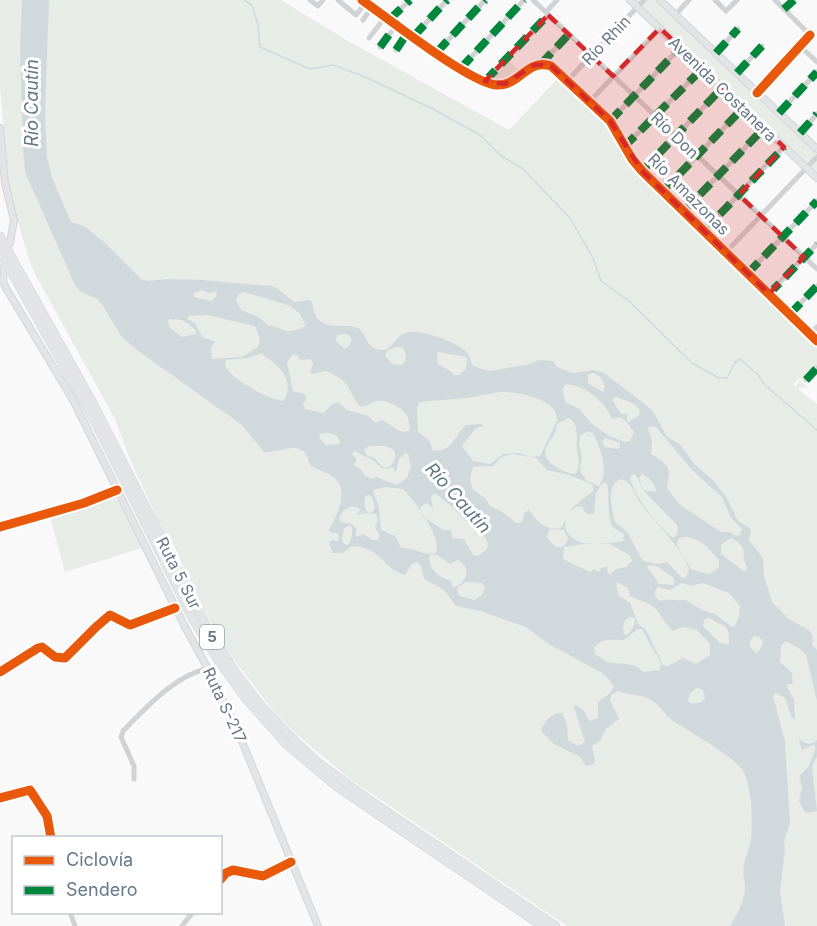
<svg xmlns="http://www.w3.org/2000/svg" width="817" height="926" viewBox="0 0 817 926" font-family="Inter,sans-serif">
	<rect width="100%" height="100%" fill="#f9f9f9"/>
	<g fill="#e8ece7">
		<polygon points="0,0 281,0 343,38 509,130 560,76 607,122 629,161 817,345 817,365 802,380 799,378 793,384 796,387 800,380 807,387 798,389 817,404 817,926 567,926 350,779 295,733 271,708 222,644 188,579 175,547 163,531 129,457 115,419 35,274 29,260 10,193 0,88"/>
		<polygon points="631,0 658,0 817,151 817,177"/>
		<polygon points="509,61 522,73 506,82 490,81"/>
		<polygon points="115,495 142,548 65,572 50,517"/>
	</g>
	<g fill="#d2d9dd" fill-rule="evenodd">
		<path d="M22,0H49L45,116L47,157L52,178L71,222L84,226L104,242L141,279L148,281L168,279L201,280L272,286L278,289L294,302L310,300C315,306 313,315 319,320C328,329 344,324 355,327C368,330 364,349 381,350C391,351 395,338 403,334C416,327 453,341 464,350C470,354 470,360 473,366L489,371L530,364L539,360L553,361L557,367L573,373L594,370L604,373L646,405L653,411L667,437L680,444L694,464L713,480L728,500L738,521L751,529L749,540L763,558L764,576L772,602L789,619L810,631L813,637L812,645L817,650V701L806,655L800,649L786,641L781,645L780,662L792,673L793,684H788L787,687L794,699L795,720L792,718L785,698L776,693L773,696L785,741L790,823L784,841L785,850L780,890L785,926H730C737,914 744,903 745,888C745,881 742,873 744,865C745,856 750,848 751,839C753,821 752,786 743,771C737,759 689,731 676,723C666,717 660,704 649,699C640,694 630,696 618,691L612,694L610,700L619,719L606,729L600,741L592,746L595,760L594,764L586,766L580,757L554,744L541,731C544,721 552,712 562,713C567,722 568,731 568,740L578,746L585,742L574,707L576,705L584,711L589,721L598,718V702L609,694L614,687L607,677L602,673L547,643L526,627L480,611L456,606L444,590L424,579L421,566L417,562L411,565L405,575C382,569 382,547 352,546L343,553H333L329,543L332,540L338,541L339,536L337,533H331L329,531C336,515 351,490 333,477C327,472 318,470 311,466C308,461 308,456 304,452C294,442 276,454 264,452L242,425L137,350L122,337L103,306L97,299L81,292L75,285L25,172L23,148L20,49ZM202,290L209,293L216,292L217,295L212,301L194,297V293ZM244,292L291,306L300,314L306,326C299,329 291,333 283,330C277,327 275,326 269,326L257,316L241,310L236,299L239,294ZM207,315L255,326L260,339L258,347L242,357L212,359L211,348L215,342L202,337L195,323L187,319L189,316ZM170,319L182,320L195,329L196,334L182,337L170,328L168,321ZM345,334L349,335L352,339L349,346L345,349L336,341L337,335ZM397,347L403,348L406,355L405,362L401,365L392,364L385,355L388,350ZM438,352L467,357L466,369L459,375H454L450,371L438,364L437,356ZM262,353C265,358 269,358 273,362C285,372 294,386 283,401C267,399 233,380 225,366L226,360L249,358ZM293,354L298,356L300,360L311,359L313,365L310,372L312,374L326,371C352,382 346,387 359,406C368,408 369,402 377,401C385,399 404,408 407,416C409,419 409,427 410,430C399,436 392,424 382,420L375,423L369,416L347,410L338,402L331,405L324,413L305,409L303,405L307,397L304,394L293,391L287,362ZM592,373C599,374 604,380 605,387L603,392L588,383V375ZM565,385C583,382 607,404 612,419L620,417L626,421L634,432L630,441L625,442L609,436L591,423L579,408L566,403L562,390ZM501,392C518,392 559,399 557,421L540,456L531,457L518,453L503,454L490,464L473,461L462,446L475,429L483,426L482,424L466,425C455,435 451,454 433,450L429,440L418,432L417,409L419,402L467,398ZM617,397L634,404L640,410L639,415L629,422L627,421V414H621L613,401V398ZM569,418C580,425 576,438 577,449C578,458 581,464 576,473L572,474C562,471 538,461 547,446C552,436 555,437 557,424ZM650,426L656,427L693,471L722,497L731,518L742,529L740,535L736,536L730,532H721L679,504L667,488C667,482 670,477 669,472C667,462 657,457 651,454L652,441L648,428ZM588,431L593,433C600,448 610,471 599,486L587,481L580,471L582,457L579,445L580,436ZM321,433H331L338,437L340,444L326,445L319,438ZM605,438L620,443V448L617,449L605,447L602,442ZM370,446H386L394,450C397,457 394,465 387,468L381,466L375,458L367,456L364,449ZM354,451L373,460L380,467L387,469L392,467L396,472L399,459L405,453L408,454L411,466L407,478L396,485L377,477L371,479L364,475L362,470L354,465L357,459L352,454ZM513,454L536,458L547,470L569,475L593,485V491L573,507L561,528C545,531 537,521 529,510L524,513L522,522L516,523L504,513L490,506L485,498L473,490L470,479L473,467L493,466L502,457ZM633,474L636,475L644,491L677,525L678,532L675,537H672C657,524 635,498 630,478ZM642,474C648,477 657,484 656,492L644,490L639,478ZM621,479C633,482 634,495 641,504C657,525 679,544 689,569L686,578L681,577L667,562L658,564L643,561L627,532L615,522C612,509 605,485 621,479ZM603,482L607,484C610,494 606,521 614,528C617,530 620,531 623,533L624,541C615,543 589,546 580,542C561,535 561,518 577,506L582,507L587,514H594L596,493ZM385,487L403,489C414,499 442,538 436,553C419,556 418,547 401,548L395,536L381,530L379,508L373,490ZM435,493C447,502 457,511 467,522C476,531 503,544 477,556L473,555L464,539L452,538L451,530H443L423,516L420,507L427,503L433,508L431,497ZM369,495L372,497L375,507L373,512L369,513C364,510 363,501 366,496ZM353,506L361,509L356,515L365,513L376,514L378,520L375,528L380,535L378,540H372L363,534L357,537L355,535L357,530L352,524L341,522L339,518L343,511ZM349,525L352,527C352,533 352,542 347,545L344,544L342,539L344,529ZM550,529L564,530L568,538L565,545C556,550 552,544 547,537ZM683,537C701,537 708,548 719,560V568L708,574L691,569L677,546L678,539ZM731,538C751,549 739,552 747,567L745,572L721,554V545ZM584,544H609L630,555L632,561L626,567L616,569L611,574L608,573L607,567L601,568L599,572L594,569L590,572L563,559L564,547ZM431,554L437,555L450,564L457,560C472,566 468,583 453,588L451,581C439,577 431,572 429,559ZM649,565L657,566L674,578V585L659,584L647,567ZM466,582L482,583L485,588L482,595L475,600L459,596L457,588ZM616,582L628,588L630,596C638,601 647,601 654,607C662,615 663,622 673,631L683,627L697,630L710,644V655L696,664L683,658L668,666L663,665L646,630L638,624L630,603L618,595ZM682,583L691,586L703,583L729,593L740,606L739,616L735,626L732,627L715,614L702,610L686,600C676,601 670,598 660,601L655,596V591L658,587L670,590ZM631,617L635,618C635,625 632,633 625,635C622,632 623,623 626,619ZM710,618C722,628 730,621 729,644L720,643L703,626L704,620ZM638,629H642C648,642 656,651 661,665L659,670L644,672L634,665L607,662L595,654L594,648C603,637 611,640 624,640ZM754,636L759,637L763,642L760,650L756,653L750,647V641ZM697,688L703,690L705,698L701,702L692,704L688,701C688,696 692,690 697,688Z"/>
		<path d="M800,739C805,744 811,746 817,740V757L812,767L817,811L807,813L804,811L799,801L802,787L799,776L809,766L816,747L813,745L802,750L799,741Z"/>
	</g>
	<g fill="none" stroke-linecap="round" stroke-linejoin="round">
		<polyline stroke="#d2d9dd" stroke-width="1.5" points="244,0 252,5 258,25 260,47 310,69 333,65 363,76 431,108 480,135 501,156 522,168 570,218 593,258 601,281 629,301 692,363 719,378 727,378 735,362 740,359 758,375 765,385 817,430"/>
		<defs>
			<g id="major">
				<polyline points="630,0 817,178"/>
				<polyline points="660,0 817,149"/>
				<polyline points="0,128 5,183 14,220 10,243"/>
				<polyline points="4,267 3,281 6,288 73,400 185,627 212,676 243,744 318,926"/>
			</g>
			<g id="highway">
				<polyline points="0,236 93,403 209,631 236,673 259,703 296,742 319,763 368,799 556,926"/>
				<polyline points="0,252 96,424 192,618 217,659 245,698 286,744 337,787 542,926"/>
			</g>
		</defs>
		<use href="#major" stroke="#d4d5d7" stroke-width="8"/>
		<use href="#highway" stroke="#d4d5d7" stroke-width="9"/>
		<g stroke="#d1d2d4" stroke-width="5">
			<polyline points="310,0 318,6 323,0"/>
			<polyline points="338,0 356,15 366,2"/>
			<path d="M362,0C389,19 468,82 496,85C519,87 527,58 551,66L610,121L632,159L642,171L817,341"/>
			<polyline points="533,0 817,269"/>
			<polyline points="715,0 726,11 737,0"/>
			<polyline points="775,0 810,35"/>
			<polyline points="784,9 794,0"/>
			<polyline points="546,12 557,0"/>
			<polyline points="675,15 689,0"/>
			<polyline points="390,19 410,0"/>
			<polyline points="363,20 372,7"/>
			<polyline points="414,36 447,0"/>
			<polyline points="369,38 386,16"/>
			<polyline points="800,46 817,62"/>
			<polyline points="380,47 397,24"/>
			<polyline points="396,50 408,32"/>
			<polyline points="437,52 485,0"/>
			<polyline points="716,53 738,29"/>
			<polyline points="541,64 569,34"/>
			<polyline points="461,68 524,0"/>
			<polyline points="737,73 762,46"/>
			<polyline points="485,81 548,15"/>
			<polyline points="567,81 644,0"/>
			<polyline points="757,93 810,35"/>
			<polyline points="589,102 660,28"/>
			<polyline points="779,113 817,72"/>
			<polyline points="610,121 680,48"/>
			<polyline points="800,133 817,114"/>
			<polyline points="624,147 702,69"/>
			<polyline points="642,171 722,88"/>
			<polyline points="663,191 743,108"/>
			<polyline points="684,211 764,128"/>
			<polyline points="704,231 784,147"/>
			<polyline points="726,252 817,157"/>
			<polyline points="748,273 817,201"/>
			<polyline points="769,294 817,244"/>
			<polyline points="790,314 817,286"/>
			<polyline points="810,334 817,327"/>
			<polyline points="806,380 817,368"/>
			<polyline points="0,527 84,503 117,490"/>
			<polyline points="0,672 38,648 42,647 55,657 65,658 96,627 110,615 130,625 175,608"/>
			<path d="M134,779V766L121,737L123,731C146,708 175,675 209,668"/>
			<polyline points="0,798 30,790 47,816 51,838"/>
			<polyline points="220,880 226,873 233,870 263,876 291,862"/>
			<polyline points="70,912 75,926"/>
			<polyline points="182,926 193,912"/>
		</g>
		<use href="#major" stroke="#e3e4e5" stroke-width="6"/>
		<use href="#highway" stroke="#e3e4e5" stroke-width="8"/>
		<g stroke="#00873e" stroke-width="8" stroke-dasharray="15 8" stroke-linecap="butt">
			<polyline points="784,9 794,0"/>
			<polyline points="390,19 410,0"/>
			<polyline points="414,36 447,0"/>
			<polyline points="380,47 397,24"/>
			<polyline points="396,50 408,32"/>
			<polyline points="437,52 485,0"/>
			<polyline points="716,53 738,29"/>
			<polyline points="541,64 569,34"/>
			<polyline points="461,68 524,0"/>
			<polyline points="737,73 762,46"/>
			<polyline points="485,81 548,15"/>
			<polyline points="779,113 817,72"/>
			<polyline points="610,121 680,48"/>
			<polyline points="800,133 817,114"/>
			<polyline points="624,147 702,69"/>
			<polyline points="642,171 722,88"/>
			<polyline points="663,191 743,108"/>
			<polyline points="684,211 764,128"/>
			<polyline points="704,231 784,147"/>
			<polyline points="748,273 817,201"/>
			<polyline points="769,294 817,244"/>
			<polyline points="790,314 817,286"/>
			<polyline points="806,380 817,368"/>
		</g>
		<defs>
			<g id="cycleway">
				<path d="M362,0C389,19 468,82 496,85C519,87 527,58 551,66L610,121L632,159L642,171L817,341"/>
				<polyline points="757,93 810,35"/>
				<polyline points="0,527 84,503 117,490"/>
				<polyline points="0,672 38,648 42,647 55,657 65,658 96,627 110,615 130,625 175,608"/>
				<polyline points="0,798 30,790 47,816 51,838"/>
				<polyline points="220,880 226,873 233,870 263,876 291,862"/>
			</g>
		</defs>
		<use href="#cycleway" stroke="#fff" stroke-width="13"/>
		<use href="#cycleway" stroke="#e8590c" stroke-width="9"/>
	</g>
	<path fill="#d62828" fill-opacity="0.2" stroke="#d62828" stroke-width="4.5" stroke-dasharray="12 8" stroke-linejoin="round" d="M548,15L613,76L660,28L784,147L739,195L804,257L769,294L642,171L610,121L550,65H534L505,84L485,81Z"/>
	<g text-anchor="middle" stroke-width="6" stroke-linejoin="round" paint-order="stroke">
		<rect fill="#fff" stroke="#95a0ad" stroke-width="1.5" x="200" y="625" width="24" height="24" rx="4.5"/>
		<g font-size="15" font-weight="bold" fill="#68788a">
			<text x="212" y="642">5</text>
		</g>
		<g font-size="16" fill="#68788a" stroke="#fff">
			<text transform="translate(606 40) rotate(-46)" y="6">Río Rhin</text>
			<text transform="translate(723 89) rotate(44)" y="6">Avenida Costanera</text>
			<text transform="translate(675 135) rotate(44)" y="6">Río Don</text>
			<text transform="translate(689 194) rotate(45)" y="6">Río Amazonas</text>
			<text transform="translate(179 573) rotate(63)" y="6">Ruta 5 Sur</text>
			<text transform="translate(225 705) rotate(65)" y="6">Ruta S-217</text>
		</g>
		<g font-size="18" font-style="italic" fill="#637984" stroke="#fff">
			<text transform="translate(32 103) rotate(-90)" y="6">Río Cautín</text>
			<text transform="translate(458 498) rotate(48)" y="6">Río Cautín</text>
		</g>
	</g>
	<rect x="12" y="836" width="210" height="78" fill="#ffffff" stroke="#c3c9d0" stroke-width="1.5"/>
	<rect x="24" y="856" width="30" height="9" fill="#e8590c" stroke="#c3c9d0" stroke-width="1.5"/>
	<text x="66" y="866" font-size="18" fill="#68788a">Ciclovía</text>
	<rect x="24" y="886" width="30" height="9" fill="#00873e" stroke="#c3c9d0" stroke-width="1.5"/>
	<text x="66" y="896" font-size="18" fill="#68788a">Sendero</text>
</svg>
